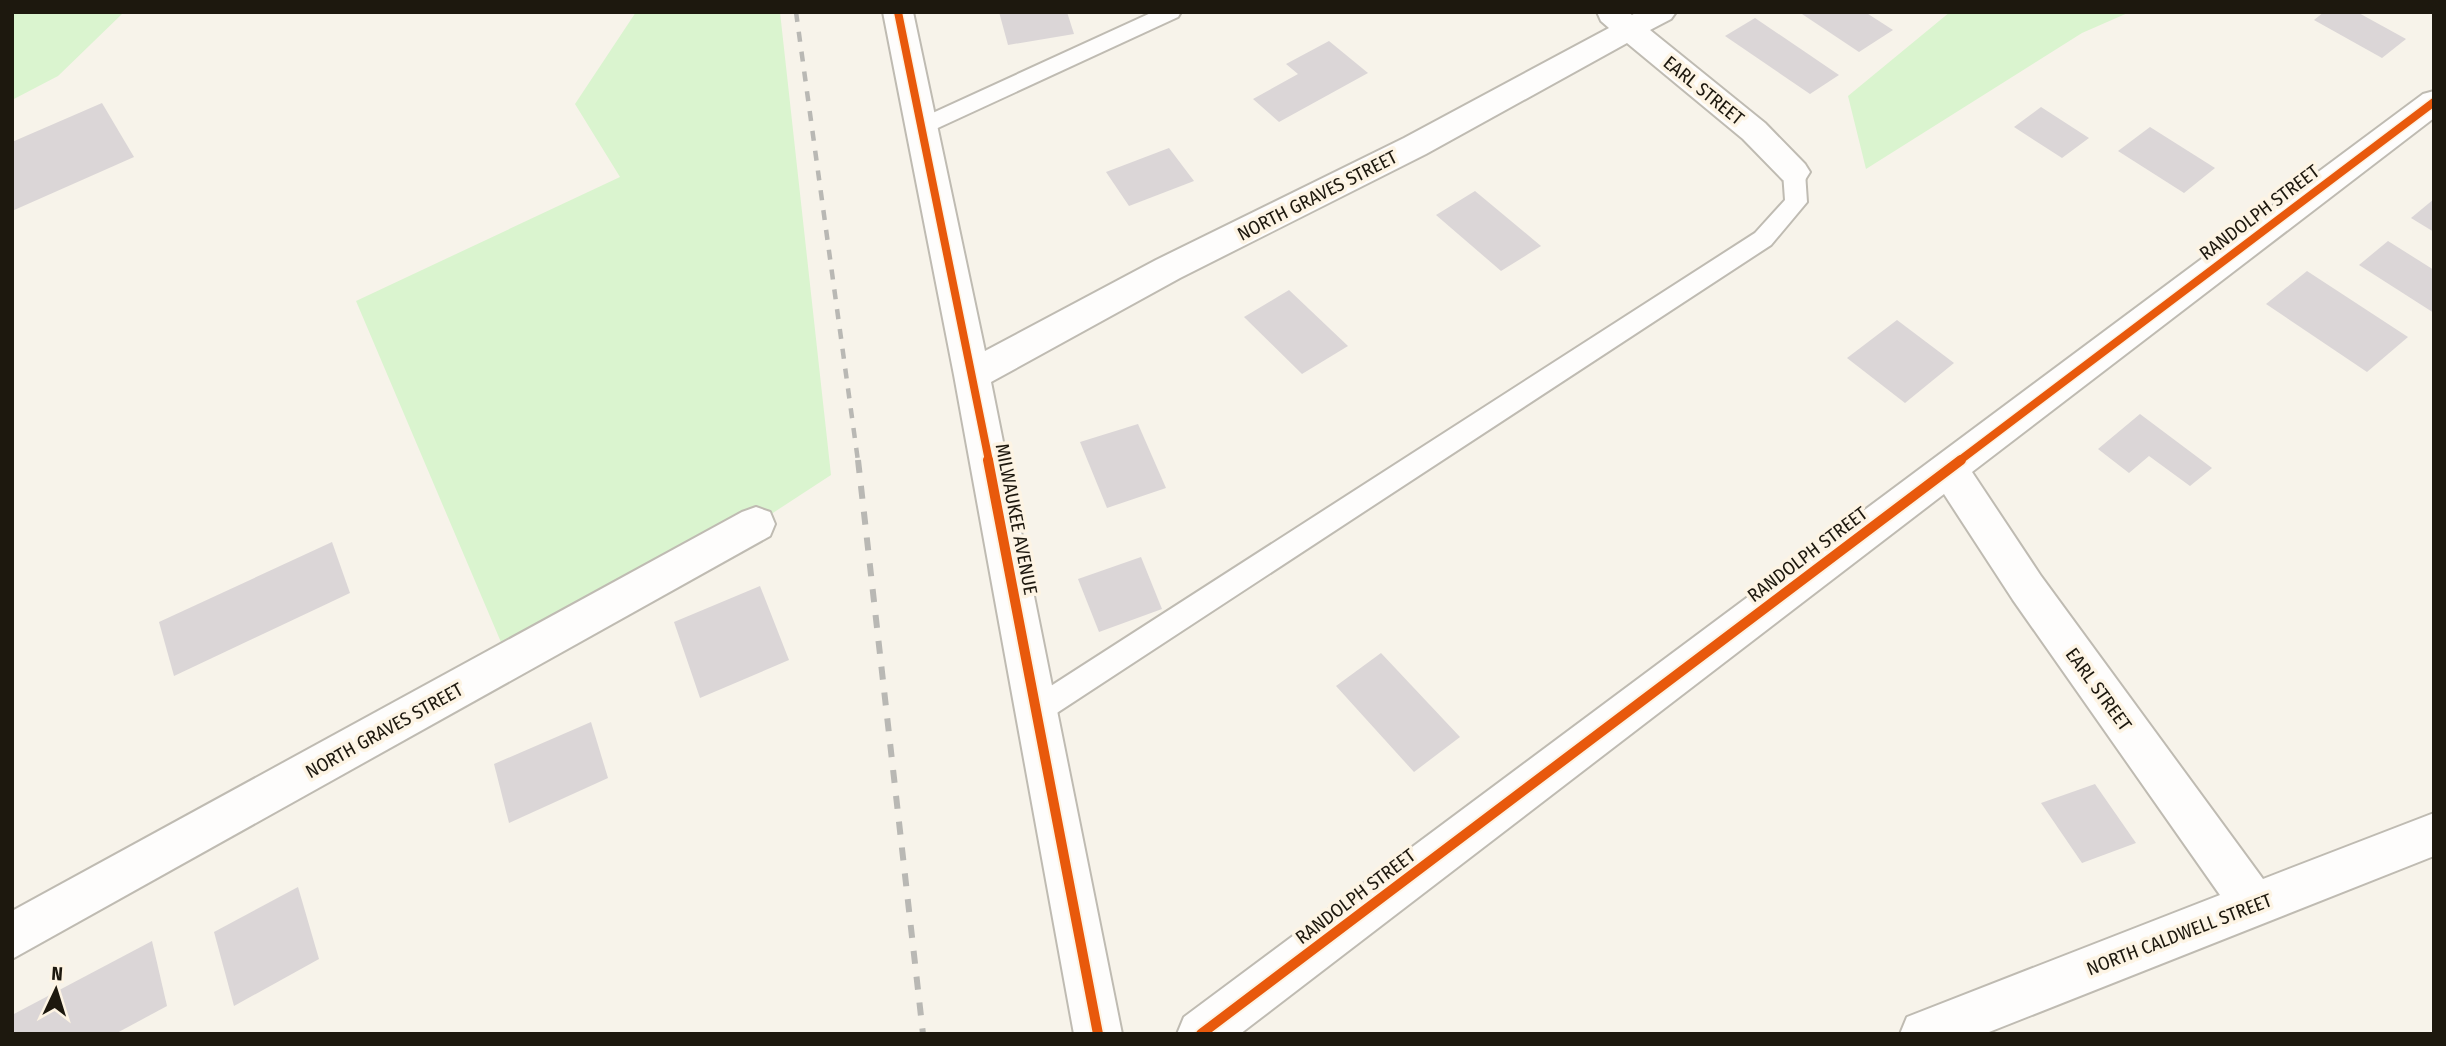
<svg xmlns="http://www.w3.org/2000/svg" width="2446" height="1046" viewBox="0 0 2446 1046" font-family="'Fira Sans Condensed',sans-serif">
	<rect width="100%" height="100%" fill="#f7f3ea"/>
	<g fill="#daf4cf">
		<polygon points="12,12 124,12 58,76 12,100"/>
		<polygon points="636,12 780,12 831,475 756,524 509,661 356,301 620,177 575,104"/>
		<polygon points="1950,12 2130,12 2082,33 1866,169 1848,96"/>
	</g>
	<g fill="#dbd6d7">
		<polygon points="999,12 1067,12 1074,34 1008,45"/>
		<polygon points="1799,12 1865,12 1893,30 1859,52"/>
		<polygon points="2324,12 2357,12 2406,39 2382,58 2314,20"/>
		<polygon points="1755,18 1839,75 1810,94 1725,36"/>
		<polygon points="1329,41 1368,73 1279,122 1253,99 1298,74 1286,64"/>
		<polygon points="102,103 134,157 12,211 12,142"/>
		<polygon points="2041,107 2089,138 2062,158 2014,127"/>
		<polygon points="2150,127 2215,168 2184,193 2118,151"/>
		<polygon points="1169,148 1194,181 1129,206 1106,172"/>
		<polygon points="1475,191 1541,246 1501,271 1436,215"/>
		<polygon points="2434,199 2434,232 2411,218"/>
		<polygon points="2388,241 2434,270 2434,313 2359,265"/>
		<polygon points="2307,271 2408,337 2367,372 2266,304"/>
		<polygon points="1289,290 1348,346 1302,374 1244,317"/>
		<polygon points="1897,320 1954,363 1905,403 1847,358"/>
		<polygon points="2140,414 2212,468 2190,486 2149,456 2129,473 2098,449"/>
		<polygon points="1138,424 1166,488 1107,508 1080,442"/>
		<polygon points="332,542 350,593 174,676 159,622"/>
		<polygon points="1141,557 1162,609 1099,632 1078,579"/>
		<polygon points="760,586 789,660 700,698 674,622"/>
		<polygon points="1381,653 1460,737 1414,772 1336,686"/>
		<polygon points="591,722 608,778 509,823 494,764"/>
		<polygon points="2095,784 2136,843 2082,863 2041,803"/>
		<polygon points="298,887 319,959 234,1006 214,932"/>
		<polygon points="152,941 167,1006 115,1034 12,1034 12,1015"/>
	</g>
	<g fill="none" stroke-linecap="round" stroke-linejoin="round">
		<defs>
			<g id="lane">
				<polygon points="1153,12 1181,12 1178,17 929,132 921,135 913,132 910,127 913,122"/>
				<polygon points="1794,164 1802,166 1805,172 1807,202 1771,245 1046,720 1036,724 1026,720 1022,711 1026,702 1755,233 1785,200 1783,172 1786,166"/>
			</g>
			<g id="street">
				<polygon points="883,12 913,12 985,351 1156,260 1404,138 1609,28 1601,21 1597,12 1628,12 1632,15 1637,12 1676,12 1671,19 1650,30 1765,123 1805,164 1810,172 1805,180 1794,184 1783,180 1743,139 1627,43 1426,154 1180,278 991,382 1122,1034 1074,1034 954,375"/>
				<polygon points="2434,91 2434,118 1972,472 2041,576 2263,879 2434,813 2434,856 1984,1034 1900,1034 1907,1017 2220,895 2013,600 1944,494 1240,1034 1177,1034 1184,1017 2423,94"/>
				<polygon points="756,507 770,512 775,524 770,536 12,959 12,911 742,512"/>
			</g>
		</defs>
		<use href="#lane" stroke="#bfbbb2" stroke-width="4"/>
		<use href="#street" stroke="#bfbbb2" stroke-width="4"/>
		<use href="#lane" fill="#fefdfc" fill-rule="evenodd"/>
		<use href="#street" fill="#fefdfc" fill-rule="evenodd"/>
		<polyline stroke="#b9b8b4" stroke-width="4.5" stroke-dasharray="10 10" stroke-linecap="butt" points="796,12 858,461"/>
		<polyline stroke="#b9b8b4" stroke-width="6" stroke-dasharray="13 13" stroke-linecap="butt" points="858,460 923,1034"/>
		<defs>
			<g id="cycleway-far1">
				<polyline points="898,12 989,461"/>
				<polyline points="1959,461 2434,102"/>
			</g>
			<g id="cycleway">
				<polyline points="988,460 1098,1034"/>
				<polyline points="1201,1034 1961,460"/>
			</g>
		</defs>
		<use href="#cycleway-far1" stroke="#fdf4e4" stroke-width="11"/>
		<use href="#cycleway" stroke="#fdf4e4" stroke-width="14"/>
		<use href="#cycleway-far1" stroke="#e8590c" stroke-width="8"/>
		<use href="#cycleway" stroke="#e8590c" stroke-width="10"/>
	</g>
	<g text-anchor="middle" stroke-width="7" stroke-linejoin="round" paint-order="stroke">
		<g font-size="19" fill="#1d180e" stroke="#fdf4e4">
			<text transform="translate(1704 90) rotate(39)" y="7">EARL STREET</text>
			<text transform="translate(1317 195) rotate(-27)" y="7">NORTH GRAVES STREET</text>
			<text transform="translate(2259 212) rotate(-37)" y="7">RANDOLPH STREET</text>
			<text transform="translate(1017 519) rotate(79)" y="7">MILWAUKEE AVENUE</text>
			<text transform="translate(1807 554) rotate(-37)" y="7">RANDOLPH STREET</text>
			<text transform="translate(2099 689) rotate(54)" y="7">EARL STREET</text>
			<text transform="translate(384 730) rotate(-29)" y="7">NORTH GRAVES STREET</text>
			<text transform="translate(1355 896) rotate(-37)" y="7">RANDOLPH STREET</text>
			<text transform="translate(2179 934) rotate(-21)" y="7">NORTH CALDWELL STREET</text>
		</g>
	</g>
	<rect width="2446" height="1046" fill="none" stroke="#1d180e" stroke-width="28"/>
	<g transform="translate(56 990) rotate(4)" stroke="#fdf4e4" stroke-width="5" paint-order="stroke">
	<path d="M0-5L12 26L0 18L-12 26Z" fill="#1d180e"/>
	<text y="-10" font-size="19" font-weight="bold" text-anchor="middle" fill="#1d180e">N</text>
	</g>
</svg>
